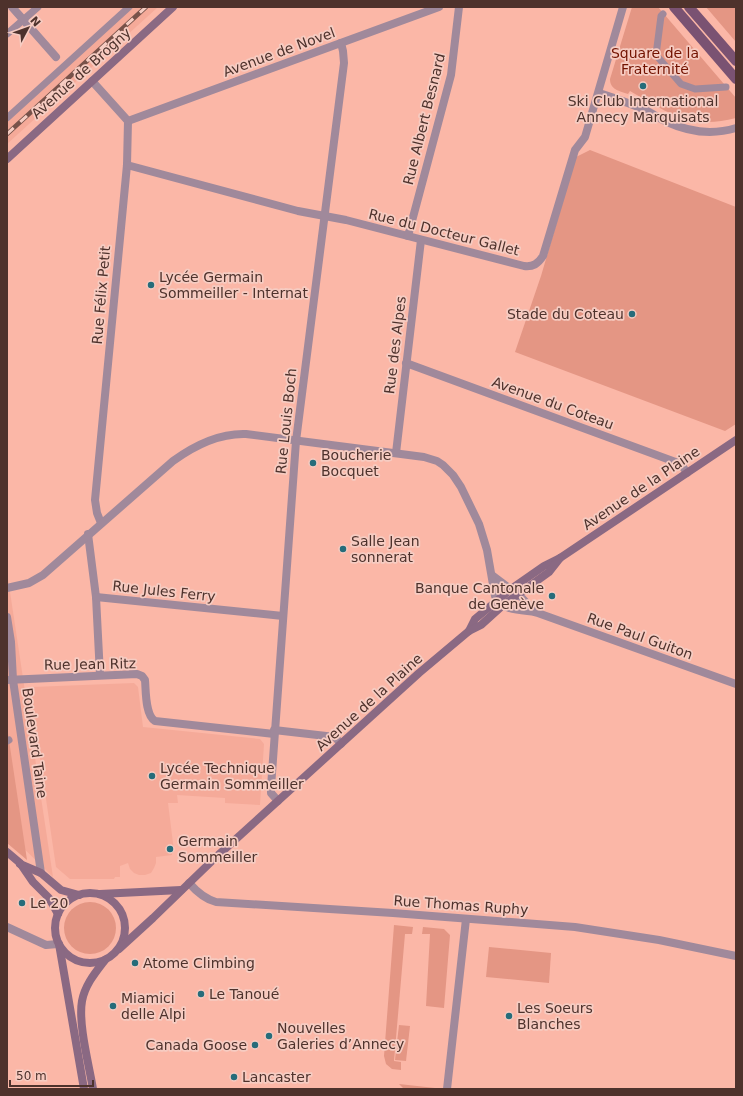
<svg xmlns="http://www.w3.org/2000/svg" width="743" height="1096" viewBox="0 0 743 1096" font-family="'DejaVu Sans',sans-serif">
	<rect width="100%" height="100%" fill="#fbb7a7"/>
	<g fill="#f5aa99">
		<polygon points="133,7 158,7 7,144 7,122"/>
		<polygon points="7,572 53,877 7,832"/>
		<polygon points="134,683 138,687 143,727 260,739 264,744 260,805 225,803 225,798 177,795 178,803 168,803 174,851 172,851 172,855 156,857 156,863 154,868 151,873 145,875 139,875 134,873 130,869 128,863 120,866 120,877 115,877 114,879 70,879 56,867 30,690 32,687"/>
	</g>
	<g fill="#e49684">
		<path d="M632,7H658L736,98V118C690,130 669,113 630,91L628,94C620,91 610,90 610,79Z"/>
		<polygon points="706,7 736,7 736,42"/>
		<polygon points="590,150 736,207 736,424 725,431 515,352 541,276 576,157"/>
		<polygon points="7,727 27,860 7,843"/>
		<circle cx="90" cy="928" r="26"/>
		<polygon points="394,925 413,927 412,934 405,934 394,1061 401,1062 401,1070 392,1069 386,1064 384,1056"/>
		<polygon points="423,927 444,929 450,935 444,1008 426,1006 430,934 422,934"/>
		<polygon points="489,947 551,953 549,983 486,977"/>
		<polygon points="399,1025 410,1026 406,1061 395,1060"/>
		<polygon points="399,1084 435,1088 435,1089 404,1089"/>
	</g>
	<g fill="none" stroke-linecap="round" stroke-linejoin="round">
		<g stroke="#a0899b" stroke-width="7">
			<polyline points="663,14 661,16 656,55 681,84 695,89 726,87"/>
			<polyline points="7,34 38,7"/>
			<polyline points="7,118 129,7"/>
			<polyline points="7,741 9,740"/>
		</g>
		<g stroke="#a0899b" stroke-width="8">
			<polyline points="12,7 56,57"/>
			<polyline points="92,81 128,121 127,165 95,500 97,513 101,523"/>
			<path d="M599,93C614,98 630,103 645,110C653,113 659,119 667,122C689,132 713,135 736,128"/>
			<polyline points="128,121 439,7"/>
			<path d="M127,165L298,211L346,220L524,266C533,267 538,264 543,256L575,150L585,137L623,7"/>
			<polyline points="408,236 451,75 459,7"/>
			<polyline points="406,363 681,464 687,473"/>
			<polyline points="396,453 421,240"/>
			<polyline points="88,534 96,597 100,675"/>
			<polyline points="493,576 521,597 535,612"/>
			<path d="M7,588L29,583L43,575L173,461C195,445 219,433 246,434L424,457L437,461L443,465L453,475L461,487L479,524L487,550L495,596C501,611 522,610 535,612L736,684"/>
			<polyline points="96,597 283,616"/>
			<polyline points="7,617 11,642 13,680 41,873"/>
			<path d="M7,680L137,674L142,676L145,680C146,691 145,715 155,721L274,734"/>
			<polyline points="274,730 335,737 341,744"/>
			<polyline points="278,801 271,793 271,787 296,441 344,63 343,51 341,43"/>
			<path d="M189,883C196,891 205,899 216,902L393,913L575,927L659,940L736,956"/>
			<polyline points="7,927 46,945 58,944"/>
			<polyline points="447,1089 466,919"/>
		</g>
		<g stroke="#8a6983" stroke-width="8">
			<polyline points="7,159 173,7"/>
			<polyline points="469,631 475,619 511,589 544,566 560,558 736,440"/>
			<polyline points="7,852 20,863 33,882 49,898 58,914"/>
			<polyline points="20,864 41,873 61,890 79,895"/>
			<circle cx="90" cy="928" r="35"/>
			<polyline points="100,894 181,890"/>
			<polyline points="59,944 84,1089"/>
			<polyline points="119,949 153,918 215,858 419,673 469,631 481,625 502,606 549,572 560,558"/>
			<path d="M93,1089C89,1065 78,1024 82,1001C85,985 95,973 105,960"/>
		</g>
		<g stroke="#7a5272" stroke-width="10">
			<polyline points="674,7 736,79"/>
			<polyline points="689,7 736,61"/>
		</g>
		<defs>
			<polyline id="rail" points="7,134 146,7"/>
		</defs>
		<use href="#rail" stroke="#78524a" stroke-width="4.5"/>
		<use href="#rail" stroke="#f6ccc2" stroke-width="3" stroke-dasharray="9" stroke-linecap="butt"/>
	</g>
	<g fill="#266c7a" stroke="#f6ccc2" stroke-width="1.5">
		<circle cx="643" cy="86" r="4"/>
		<circle cx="151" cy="285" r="4"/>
		<circle cx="632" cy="314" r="4"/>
		<circle cx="313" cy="463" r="4"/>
		<circle cx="343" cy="549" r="4"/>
		<circle cx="552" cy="596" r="4"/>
		<circle cx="152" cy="776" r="4"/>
		<circle cx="170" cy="849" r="4"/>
		<circle cx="22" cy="903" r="4"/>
		<circle cx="135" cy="963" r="4"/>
		<circle cx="201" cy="994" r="4"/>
		<circle cx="113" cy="1006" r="4"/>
		<circle cx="509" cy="1016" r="4"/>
		<circle cx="269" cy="1036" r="4"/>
		<circle cx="255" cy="1045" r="4"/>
		<circle cx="234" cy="1077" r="4"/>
	</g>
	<g text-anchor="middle" stroke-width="3.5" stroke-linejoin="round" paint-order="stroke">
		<g font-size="14" fill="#4e322c" stroke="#f6ccc2">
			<text transform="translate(279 52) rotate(-20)" y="5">Avenue de Novel</text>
			<text transform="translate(81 73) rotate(-42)" y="5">Avenue de Brogny</text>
			<text transform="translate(424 119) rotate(-76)" y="5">Rue Albert Besnard</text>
			<text transform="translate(444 232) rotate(14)" y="5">Rue du Docteur Gallet</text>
			<text transform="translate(101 295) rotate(-85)" y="5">Rue Félix Petit</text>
			<text transform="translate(395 345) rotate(-83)" y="5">Rue des Alpes</text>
			<text transform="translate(553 403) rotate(20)" y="5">Avenue du Coteau</text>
			<text transform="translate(286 421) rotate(-84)" y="5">Rue Louis Boch</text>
			<text transform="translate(641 488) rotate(-34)" y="5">Avenue de la Plaine</text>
			<text transform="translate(164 591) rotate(6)" y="5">Rue Jules Ferry</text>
			<text transform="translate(640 636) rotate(20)" y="5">Rue Paul Guiton</text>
			<text transform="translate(90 664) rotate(-1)" y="5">Rue Jean Ritz</text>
			<text transform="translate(369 702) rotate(-42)" y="5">Avenue de la Plaine</text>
			<text transform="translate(35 743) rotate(82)" y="5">Boulevard Taine</text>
			<text transform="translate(461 905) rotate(4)" y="5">Rue Thomas Ruphy</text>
		</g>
		<g font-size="14" fill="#721200" stroke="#f6ccc2">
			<text x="655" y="58">Square de la<tspan x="655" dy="16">Fraternité</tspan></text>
		</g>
		<g font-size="14" fill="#4e322c" stroke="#f6ccc2" text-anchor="start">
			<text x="643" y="106" text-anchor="middle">Ski Club International<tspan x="643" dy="16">Annecy Marquisats</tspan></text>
			<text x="159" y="282">Lycée Germain<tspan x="159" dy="16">Sommeiller - Internat</tspan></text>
			<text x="624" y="319" text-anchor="end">Stade du Coteau</text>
			<text x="321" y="460">Boucherie<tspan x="321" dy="16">Bocquet</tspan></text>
			<text x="351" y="546">Salle Jean<tspan x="351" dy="16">sonnerat</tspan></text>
			<text x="544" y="593" text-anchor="end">Banque Cantonale<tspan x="544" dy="16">de Genève</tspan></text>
			<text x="160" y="773">Lycée Technique<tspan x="160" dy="16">Germain Sommeiller</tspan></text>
			<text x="178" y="846">Germain<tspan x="178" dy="16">Sommeiller</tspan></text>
			<text x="30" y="908">Le 20</text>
			<text x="143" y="968">Atome Climbing</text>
			<text x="209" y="999">Le Tanoué</text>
			<text x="121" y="1003">Miamici<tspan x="121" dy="16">delle Alpi</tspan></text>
			<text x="517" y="1013">Les Soeurs<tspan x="517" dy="16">Blanches</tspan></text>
			<text x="277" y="1033">Nouvelles<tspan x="277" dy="16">Galeries d’Annecy</tspan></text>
			<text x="247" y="1050" text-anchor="end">Canada Goose</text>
			<text x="242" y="1082">Lancaster</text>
		</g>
	</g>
	<rect width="743" height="1096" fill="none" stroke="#4e322c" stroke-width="16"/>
	<g transform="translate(28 28) rotate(49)" stroke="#f6ccc2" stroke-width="3" paint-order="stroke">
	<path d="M0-3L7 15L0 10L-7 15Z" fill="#4e322c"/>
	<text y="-6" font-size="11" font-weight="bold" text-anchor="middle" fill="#4e322c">N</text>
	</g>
	<path d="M10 1080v6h83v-6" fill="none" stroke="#4e322c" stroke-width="2"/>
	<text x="16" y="1080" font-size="12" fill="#4e322c" stroke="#f6ccc2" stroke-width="3" paint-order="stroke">50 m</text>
</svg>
